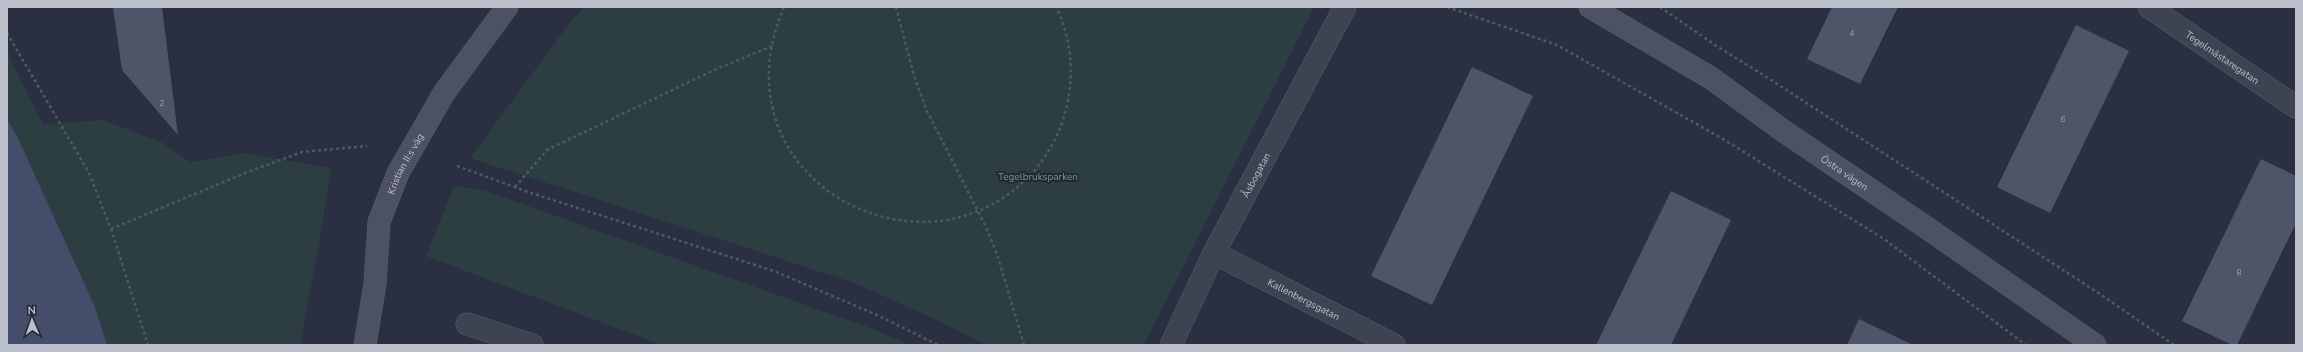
<svg xmlns="http://www.w3.org/2000/svg" width="2303" height="352" viewBox="0 0 2303 352" font-family="'Nunito Sans',sans-serif">
	<rect width="100%" height="100%" fill="#2a3041"/>
	<g fill="#2d3e43">
		<polygon points="584,7 1314,7 1144,345 987,345 937,320 852,282 470,158 568,25"/>
		<polygon points="7,52 43,124 103,120 161,142 190,162 246,153 331,168 319,244 300,345 107,345 95,307 17,136 7,119"/>
		<polygon points="454,186 483,190 876,330 909,345 662,345 426,256"/>
	</g>
	<polygon fill="#444d6a" points="7,119 17,136 95,307 107,345 7,345"/>
	<g fill="#4f5568">
		<polygon points="113,7 162,7 178,135 122,70"/>
		<polygon points="1832,7 1898,7 1860,84 1807,59"/>
		<polygon points="2076,25 2129,51 2050,213 1997,187"/>
		<polygon points="1472,67 1533,96 1432,305 1371,276"/>
		<polygon points="2261,159 2296,176 2296,223 2237,345 2232,345 2182,321"/>
		<polygon points="1671,191 1731,220 1671,345 1596,345"/>
		<polygon points="1859,319 1913,345 1847,345"/>
	</g>
	<g fill="none" stroke-linecap="round" stroke-linejoin="round">
		<defs>
			<g id="minor">
				<path id="s1" d="M2149,7L2296,107"/>
				<path id="s2" d="M1214,253L1394,345"/>
				<polyline points="467,324 532,345"/>
				<path id="s3" d="M1171,345L1214,253L1345,7"/>
			</g>
			<g id="secondary">
				<path id="s4" d="M1590,7L1711,78L1782,130L1927,228L2095,345"/>
				<path id="s5" d="M365,345L375,284L379,222L398,173L444,93L507,7"/>
			</g>
		</defs>
		<use href="#minor" stroke="#595e6b" stroke-width="23"/>
		<use href="#secondary" stroke="#595e6b" stroke-width="23"/>
		<g stroke="#4c5b61" stroke-width="2.5" stroke-dasharray="3 3" stroke-linecap="butt">
			<path d="M784,7C774,31 768,55 769,81C773,200 918,262 1010,193C1034,175 1052,151 1062,123C1075,85 1074,43 1056,7"/>
			<polyline points="896,7 914,76 927,111 984,223 997,254 1024,345"/>
			<polyline points="1447,7 1557,45 1723,139 1884,239 2026,345"/>
			<polyline points="1660,7 1715,45 1765,76 2100,294 2174,345"/>
			<polyline points="7,33 89,173 111,229 148,345"/>
			<polyline points="457,166 528,192 774,271 877,315 938,345"/>
			<polyline points="515,187 547,150 712,71 772,46"/>
			<polyline points="111,229 245,173 302,152 367,146"/>
		</g>
		<use href="#minor" stroke="#3e4351" stroke-width="22"/>
		<use href="#secondary" stroke="#4d5164" stroke-width="22"/>
	</g>
	<g text-anchor="middle" stroke-width="4" stroke-linejoin="round" paint-order="stroke">
		<g font-size="8" fill="#a0a4b2">
			<text x="1852" y="36">4</text>
			<text x="162" y="106">2</text>
			<text x="2063" y="122">6</text>
			<text x="2239" y="275">8</text>
		</g>
		<g font-size="10" fill="#bbbfcb" stroke="#232836">
			<text dy="4" stroke="none"><textPath href="#s1" startOffset="89">Tegelmästaregatan</textPath></text>
			<text dy="4" stroke="none"><textPath href="#s5" startOffset="188">Kristian II:s väg</textPath></text>
			<text dy="4" stroke="none"><textPath href="#s4" startOffset="304">Östra vägen</textPath></text>
			<text dy="4" stroke="none"><textPath href="#s3" startOffset="190">Åsbogatan</textPath></text>
			<text dy="4" stroke="none"><textPath href="#s2" startOffset="101">Kallenbergsgatan</textPath></text>
		</g>
		<g font-size="10" fill="#759983" stroke="#232836">
			<text x="1038" y="180">Tegelbruksparken</text>
		</g>
	</g>
	<rect width="2303" height="352" fill="none" stroke="#bbbfcb" stroke-width="16"/>
	<g transform="translate(32 320) rotate(358)" stroke="#232836" stroke-width="3" paint-order="stroke">
	<path d="M0-3L7 15L0 10L-7 15Z" fill="#bbbfcb"/>
	<text y="-6" font-size="11" font-weight="bold" text-anchor="middle" fill="#bbbfcb">N</text>
	</g>
</svg>
